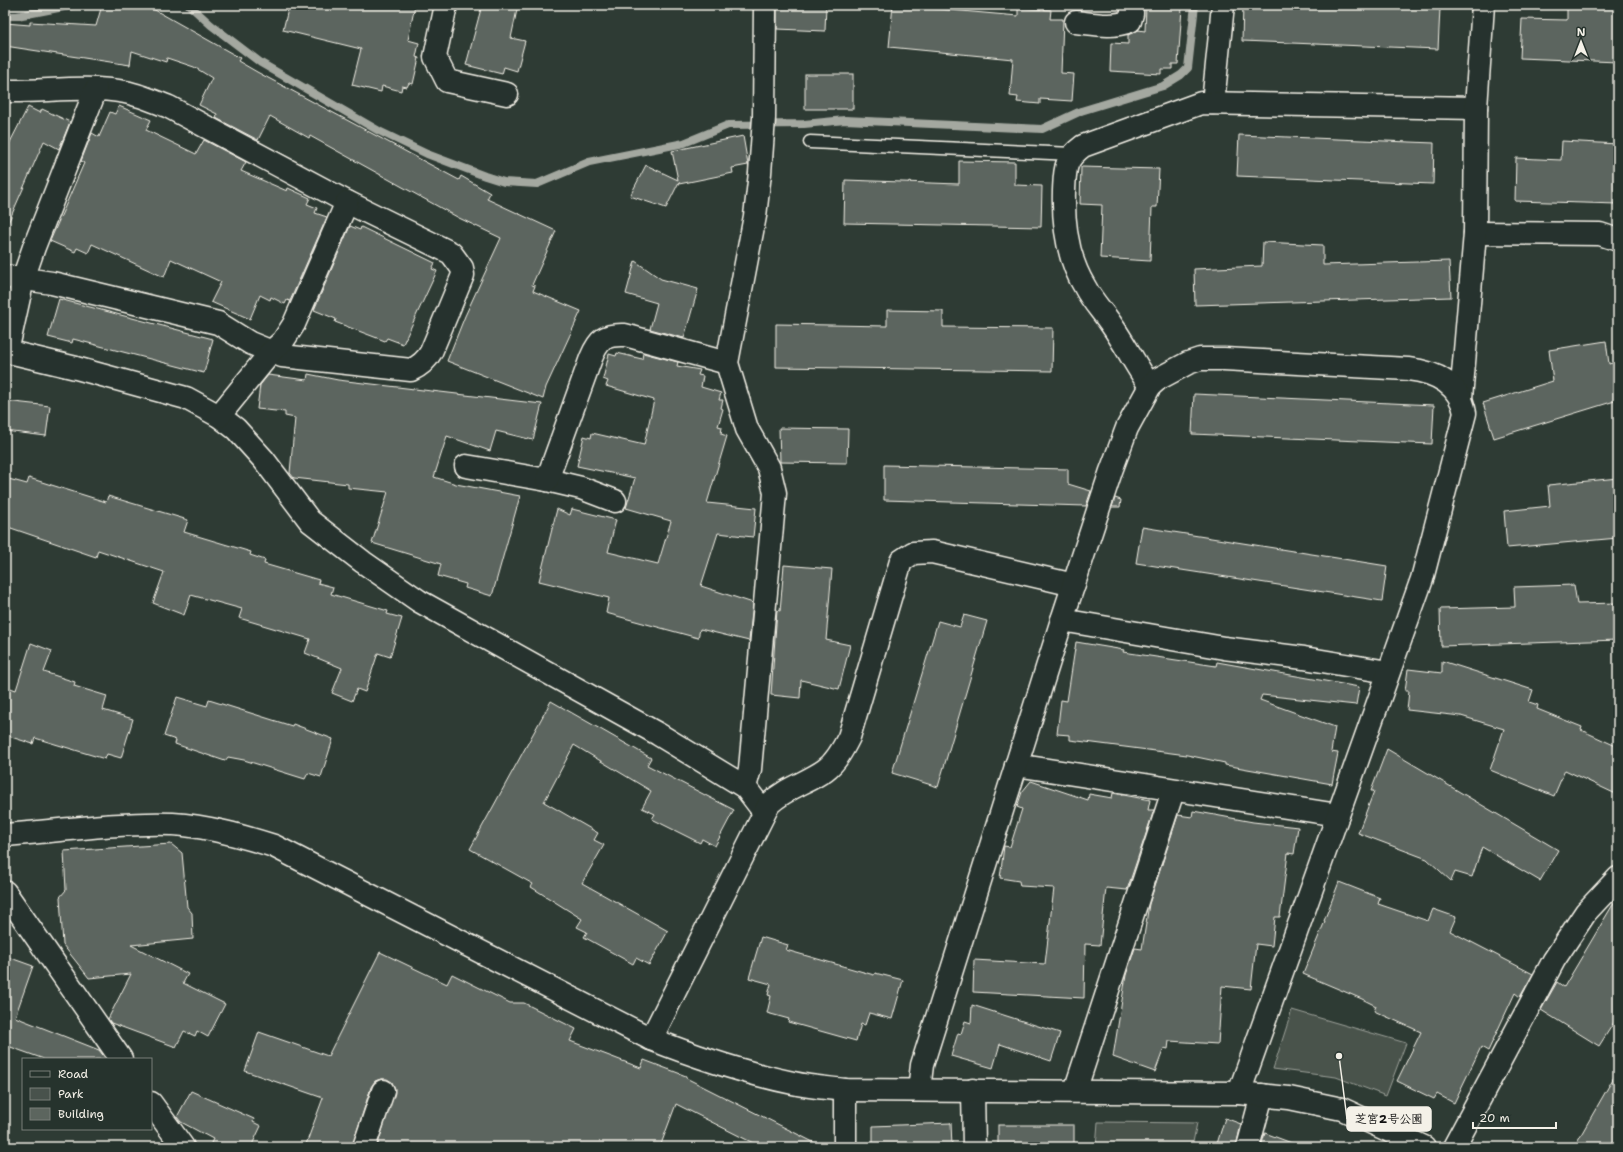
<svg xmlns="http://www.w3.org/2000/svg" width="1623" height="1152" viewBox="0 0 1623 1152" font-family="'Shantell Sans','Klee One',sans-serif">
	<rect width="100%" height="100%" fill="#2e3b34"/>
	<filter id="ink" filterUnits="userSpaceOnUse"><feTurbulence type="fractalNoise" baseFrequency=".025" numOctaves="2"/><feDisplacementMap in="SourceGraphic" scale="8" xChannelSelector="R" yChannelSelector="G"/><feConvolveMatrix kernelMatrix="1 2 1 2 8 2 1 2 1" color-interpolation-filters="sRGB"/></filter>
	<g filter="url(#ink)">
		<g fill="#48524c" stroke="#9ea29a">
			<polygon points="1292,1010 1406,1043 1386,1096 1336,1077 1273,1069"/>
			<polygon points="1098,1122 1197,1123 1192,1147 1096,1147"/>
		</g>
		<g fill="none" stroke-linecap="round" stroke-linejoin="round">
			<g stroke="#a4a8a0" stroke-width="8">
				<polyline points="189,5 211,25 261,63 379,131 427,154 485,176 504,182 537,184 589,162 684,143 728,125 804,124 845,120 1042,129 1081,111 1163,86 1181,75 1188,68 1195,5"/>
				<polyline points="5,16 17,16 74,5"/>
			</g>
		</g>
		<g fill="#5c655e" stroke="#f4f1e8">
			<polygon points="102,5 146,5 240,58 238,61 257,72 459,180 461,176 490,193 487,199 556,231 532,285 535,286 533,291 581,311 546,387 543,399 447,361 465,316 501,238 459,218 310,136 309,138 270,116 258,140 216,118 217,114 199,105 212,78 194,67 167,58 166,62 132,51 130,65 5,46 5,23 30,25 30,22 96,26"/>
			<polygon points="289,5 415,5 408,40 419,43 416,57 419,58 413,84 409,83 407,87 402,86 401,91 382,86 381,92 352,85 361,49 283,30"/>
			<polygon points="482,5 518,5 511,38 525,41 517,71 504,67 502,74 466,65"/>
			<polygon points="777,5 826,5 825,31 777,29"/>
			<polygon points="893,5 1018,16 1018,8 1051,10 1050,19 1063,19 1061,73 1074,74 1072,101 1040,99 1040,104 1017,102 1018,97 1010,96 1013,59 889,47"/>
			<polygon points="1243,5 1371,5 1440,8 1438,49 1242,41"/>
			<polygon points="1567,5 1618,5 1618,62 1520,58 1522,19 1567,20"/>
			<polygon points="1146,6 1182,8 1178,64 1172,64 1172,69 1161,69 1161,74 1110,71 1111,43 1128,44 1128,35 1138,30 1145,31"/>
			<rect x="805" y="74" width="48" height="35"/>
			<polygon points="119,106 151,120 146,130 196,154 204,140 246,162 241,171 287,191 288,188 310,198 307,204 317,208 315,213 327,217 290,301 287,300 285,304 271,297 270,300 260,295 250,319 211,302 221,282 171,259 164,277 92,244 88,253 77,248 75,252 50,241 84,163 81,161 92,133 99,137 110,112 115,114"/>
			<polygon points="28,107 40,113 42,109 70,122 59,149 44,141 5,230 5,152"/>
			<polygon points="1239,135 1434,143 1433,184 1237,176"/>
			<polygon points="743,136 748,165 732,168 733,173 679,184 679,182 666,208 630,196 646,165 678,180 672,151"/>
			<polygon points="1562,141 1618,144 1618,204 1515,201 1516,158 1561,160"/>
			<polygon points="959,161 1015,162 1015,185 1042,186 1041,227 844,223 845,180 959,184"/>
			<polygon points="1081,167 1159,169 1157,207 1152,207 1150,261 1100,258 1102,205 1080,204"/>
			<polygon points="350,226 360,230 361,227 435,263 432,269 437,271 403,344 387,338 385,341 335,322 336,319 314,310"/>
			<polygon points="1263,242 1323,245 1323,265 1449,261 1451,297 1195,305 1194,269 1262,266"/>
			<polygon points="635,261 661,279 698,289 684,338 650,329 657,303 626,294"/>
			<polygon points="59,299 213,339 204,373 73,339 72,343 48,337"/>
			<polygon points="887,310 943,311 943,327 1053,328 1052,371 776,367 776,324 887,326"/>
			<polygon points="1606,341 1609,364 1618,361 1618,400 1494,438 1483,403 1553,381 1549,350"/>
			<polygon points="617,353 642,359 643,353 678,362 677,366 700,370 698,375 703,376 701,387 721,393 719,400 723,400 721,408 723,409 718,426 722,427 721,434 727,436 707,503 756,508 753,537 718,533 701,586 753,603 749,641 700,629 698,638 606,613 609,598 539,581 557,509 570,515 572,509 616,520 608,552 658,564 671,521 626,508 635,478 577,466 584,436 591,438 592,433 644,445 654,400 606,386 608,381 603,379 609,354 616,356"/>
			<polygon points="308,374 338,380 542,404 533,440 496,431 490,451 447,436 434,477 456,484 520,496 492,596 465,588 466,584 438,576 441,564 372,543 388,492 348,488 348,484 294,478 290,473 295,418 285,416 285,412 257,409 260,385 268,375 307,380"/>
			<polygon points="1194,394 1434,405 1432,444 1192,434"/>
			<polygon points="5,401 50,406 46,436 5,431"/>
			<polygon points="779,428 848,429 847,463 780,462"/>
			<polygon points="884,465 1068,469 1068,484 1091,491 1086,506 884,500"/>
			<polygon points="5,478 27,484 29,478 106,502 108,496 188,520 184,532 251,552 250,555 265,560 264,564 319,580 318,583 333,587 331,594 388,611 387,614 402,618 390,657 378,653 365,692 357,689 352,701 332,693 342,668 305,653 310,639 239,618 242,609 191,595 184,615 153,603 164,572 98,550 96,557 5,526"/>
			<polygon points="1618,478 1618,538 1507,548 1504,511 1550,506 1548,485"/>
			<polygon points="1115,498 1121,500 1120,507 1112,507"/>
			<polygon points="1142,527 1387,566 1382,601 1136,563"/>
			<polygon points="784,565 832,569 826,640 850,645 839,689 801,680 800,698 771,695 777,610 780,611"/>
			<polygon points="1574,585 1577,604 1618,603 1618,640 1441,646 1440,609 1515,607 1514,587"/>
			<polygon points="964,615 987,621 938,787 892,773 938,621 960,627"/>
			<polygon points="1076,642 1124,650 1123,652 1216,666 1217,662 1359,687 1356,705 1262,695 1260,700 1335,727 1331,752 1338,753 1332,784 1225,765 1225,763 1187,755 1070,740 1070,735 1057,734 1061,700 1067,701"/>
			<polygon points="31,643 52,651 44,672 75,682 74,686 107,696 103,710 133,719 121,758 107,754 105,759 35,738 33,744 5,735 5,686 16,690"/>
			<polygon points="1442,661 1533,690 1529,702 1538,705 1537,709 1582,727 1581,730 1618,747 1618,795 1565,770 1554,796 1490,770 1504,729 1461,716 1407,710 1409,691 1405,691 1408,669 1442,673"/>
			<polygon points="177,697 207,706 209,700 292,726 293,724 333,739 321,777 308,773 305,779 244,760 228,757 225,761 175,744 176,740 164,736"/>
			<polygon points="551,701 651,758 647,765 734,810 715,846 702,839 700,843 652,819 655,814 642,808 651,791 574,745 544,802 598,833 594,840 604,845 582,883 668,931 649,965 636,958 633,964 584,937 587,932 577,927 582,919 531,887 533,884 470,849"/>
			<polygon points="1387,749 1558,850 1540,881 1482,847 1472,877 1455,872 1451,881 1427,859 1358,833 1374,791 1371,791"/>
			<polygon points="1031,781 1088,800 1089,794 1112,798 1113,793 1150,800 1148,810 1154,810 1127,890 1106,888 1100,945 1085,944 1084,998 973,992 974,960 1045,964 1054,888 1020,886 1019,881 1000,878 1004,846 1010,847 1022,809 1017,807 1022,792"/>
			<polygon points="1193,811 1253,822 1298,827 1294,854 1288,853 1280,917 1275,917 1272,946 1256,944 1251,989 1222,986 1218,1044 1169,1041 1168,1049 1164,1048 1155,1072 1113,1057 1126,975 1135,948 1142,949 1149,904 1178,815 1192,817"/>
			<polygon points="171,844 182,853 187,907 192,913 193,939 131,945 188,974 183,983 225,1004 208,1037 197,1031 195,1036 184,1031 176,1047 111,1023 108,1019 131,974 89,978 63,945 60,897 66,890 64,851"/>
			<polygon points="1339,882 1380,898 1378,904 1428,921 1433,909 1456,917 1450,931 1533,974 1520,997 1515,993 1488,1051 1481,1047 1454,1103 1437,1094 1434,1099 1397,1081 1421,1032 1374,1011 1376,1006 1362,999 1303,974 1325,921 1324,921"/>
			<polygon points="1618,896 1618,1016 1599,1046 1541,1010 1557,982 1564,987"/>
			<polygon points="761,937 788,945 786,950 874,975 875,973 903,980 892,1019 869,1013 865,1025 861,1024 856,1041 788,1022 789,1019 767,1013 771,996 768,995 771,984 749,978"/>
			<polygon points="380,952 447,984 452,974 510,1003 524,1003 576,1029 570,1041 641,1068 644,1060 686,1076 686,1078 823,1147 761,1147 676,1104 660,1147 377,1147 395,1089 392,1082 387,1079 381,1079 375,1081 371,1087 352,1147 305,1147 323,1098 245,1071 259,1032 328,1056"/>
			<polygon points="5,956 33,966 15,1017 99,1050 106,1059 44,1059 5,1045"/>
			<polygon points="972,1005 1060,1033 1051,1061 1000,1044 993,1068 951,1056 958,1033 961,1034 965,1021 971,1023"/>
			<polygon points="1618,1070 1618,1147 1574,1147"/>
			<polygon points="191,1091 254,1119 253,1122 261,1126 251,1147 209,1147 213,1139 181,1122 177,1117"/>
			<polygon points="1225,1118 1241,1124 1236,1147 1216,1147"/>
			<polygon points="951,1123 952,1147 873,1147 873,1126"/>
			<rect x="998" y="1125" width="76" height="22"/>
			<polygon points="1265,1133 1297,1145 1297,1147 1261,1147"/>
		</g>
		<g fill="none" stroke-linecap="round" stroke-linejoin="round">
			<defs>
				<polyline id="lane" points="810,142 1073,154"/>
				<g id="street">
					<polyline points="446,5 435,57 447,81 507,94"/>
					<path d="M1076,22C1095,24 1112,28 1130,21L1132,14V5"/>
					<path d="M5,91C45,92 85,85 125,92C140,95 154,101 169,107L347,202L451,253L462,268L463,275L431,352C426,361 420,366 411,370L282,356L250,343L218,323L52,283L5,276"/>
					<polyline points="1213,103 1223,5"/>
					<polyline points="1475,233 1600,234 1618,240"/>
					<polyline points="5,351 76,368 186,398 219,416 236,429 264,460 310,521 363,562 419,601 658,734 745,787"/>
					<polyline points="7,352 23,279 34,247 96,89"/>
					<path d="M1150,386C1136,366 1125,344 1111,324C1103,312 1092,301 1085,287C1067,258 1063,225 1064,191C1065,169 1064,160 1083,146L1201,103L1476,108"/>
					<polyline points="1461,398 1475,233 1476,108 1483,5"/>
					<polyline points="219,416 271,352 283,341 294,324 347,202"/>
					<polyline points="466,466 547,480 581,488 615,501"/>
					<path d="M547,480L591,358C599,339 605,334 625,335L727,363"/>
					<polyline points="1062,620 1224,648 1304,658 1388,672"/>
					<polyline points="1016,765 1338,815"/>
					<polyline points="764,812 745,787 750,769 775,493 769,468 747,429 727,363 755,216 760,173 764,118 765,5"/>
					<polyline points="5,892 121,1059"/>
					<path d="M651,1039L769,804C787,787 807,783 825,770C836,762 843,749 849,737L901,561L913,553L932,552L1074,585"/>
					<polyline points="845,1090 845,1147"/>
					<path d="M919,1090L922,1065L1062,620L1111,471L1127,428L1150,386L1158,379L1188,363L1200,359H1224L1408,369C1436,372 1460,384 1465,413L1422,579L1239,1093"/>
					<polyline points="973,1090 974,1147"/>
					<polyline points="1075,1091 1173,791"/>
					<polyline points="151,1103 183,1147"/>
					<polyline points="364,1147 383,1091"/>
					<polyline points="1248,1147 1262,1095"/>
					<polyline points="1454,1147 1554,960 1586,912 1618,878"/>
				</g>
				<path id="secondary" d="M5,835C59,831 119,822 173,824C207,826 242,836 274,846L651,1039C697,1057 744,1073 793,1083C810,1087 828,1088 845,1090L1239,1093L1289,1098L1342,1109L1424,1147"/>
			</defs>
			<use href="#lane" stroke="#f4f1e8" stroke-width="15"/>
			<use href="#street" stroke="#f4f1e8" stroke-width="25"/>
			<use href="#secondary" stroke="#f4f1e8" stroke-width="25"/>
			<use href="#lane" stroke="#26332d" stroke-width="12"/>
			<use href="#street" stroke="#26332d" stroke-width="22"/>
			<use href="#secondary" stroke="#26332d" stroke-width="22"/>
		</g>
	</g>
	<path fill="none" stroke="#f4f1e8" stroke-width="1.5" d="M1339 1056L1347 1119"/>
	<circle fill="#f4f1e8" stroke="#26332d" stroke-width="1.5" cx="1339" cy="1056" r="4"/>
	<rect fill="#f4f1e8" stroke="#f4f1e8" stroke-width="1.5" x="1347" y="1107" width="84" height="24" rx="4"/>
	<g font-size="12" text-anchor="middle" font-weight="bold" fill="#111">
		<text x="1389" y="1123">芝宮2号公園</text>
	</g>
	<rect width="1623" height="1152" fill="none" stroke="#26332d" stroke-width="20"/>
	<rect x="10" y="10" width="1603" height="1132" fill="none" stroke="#f4f1e8" stroke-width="1.5" filter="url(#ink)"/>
	<rect x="22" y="1058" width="130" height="72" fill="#26332d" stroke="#787f78"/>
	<rect x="30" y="1071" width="20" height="6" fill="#26332d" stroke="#787f78"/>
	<text x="58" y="1078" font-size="12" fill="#f4f1e8">Road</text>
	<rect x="30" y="1088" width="20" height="12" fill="#48524c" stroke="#787f78"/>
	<text x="58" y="1098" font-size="12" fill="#f4f1e8">Park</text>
	<rect x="30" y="1108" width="20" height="12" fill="#5c655e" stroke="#787f78"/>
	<text x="58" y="1118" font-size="12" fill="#f4f1e8">Building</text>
	<g transform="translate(1581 42)" stroke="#26332d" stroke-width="3" paint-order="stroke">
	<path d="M0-3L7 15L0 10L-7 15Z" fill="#f4f1e8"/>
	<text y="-6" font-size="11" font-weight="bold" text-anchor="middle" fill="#f4f1e8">N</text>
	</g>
	<path d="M1473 1122v6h83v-6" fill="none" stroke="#f4f1e8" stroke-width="2"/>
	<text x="1479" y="1122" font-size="12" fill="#f4f1e8" stroke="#26332d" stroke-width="3" paint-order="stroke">20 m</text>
</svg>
